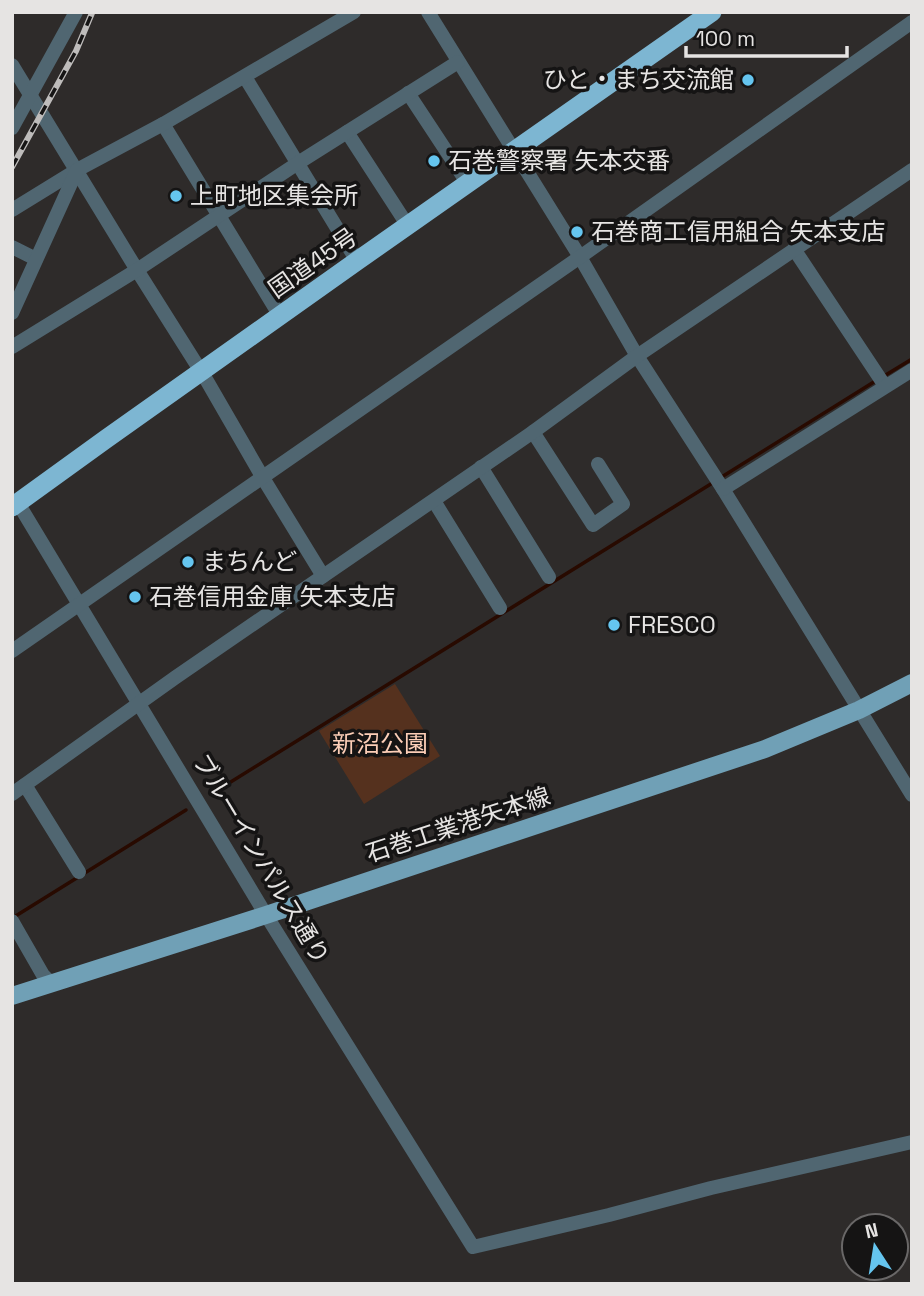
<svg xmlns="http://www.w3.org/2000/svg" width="924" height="1296" viewBox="0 0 924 1296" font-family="'Space Grotesk','Noto Sans JP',sans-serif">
	<rect width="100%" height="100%" fill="#2e2b2a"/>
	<polygon fill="#55311e" points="395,684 440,756 364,804 319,731"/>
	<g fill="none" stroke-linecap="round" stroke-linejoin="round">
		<g stroke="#280a00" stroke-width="3.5">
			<polyline points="884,376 912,359"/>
			<polyline points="720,478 877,380"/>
			<polyline points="213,793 714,482"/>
			<polyline points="14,917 186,810"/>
		</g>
		<g stroke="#506671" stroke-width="14">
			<polyline points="428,12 580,257 637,356 723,489 912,795"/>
			<polyline points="12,65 137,270 207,381 263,478 323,576"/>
			<polyline points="245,77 357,261"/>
			<polyline points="408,93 468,184"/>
			<polyline points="163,124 280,316"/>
			<polyline points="12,128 76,12"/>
			<polyline points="347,132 408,226"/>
			<polyline points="12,210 77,170"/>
			<polyline points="12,247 36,259"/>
			<polyline points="794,249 885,386"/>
			<polyline points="12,313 77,170 163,124 354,12"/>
			<polyline points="12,347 137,270 298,163 458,62"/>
			<polyline points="533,432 593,525 623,504 598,464"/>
			<polyline points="481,467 549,577"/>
			<polyline points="723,489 912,370"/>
			<polyline points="434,501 500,608"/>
			<polyline points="18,503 266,915 473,1247 609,1215 711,1188 912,1142"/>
			<polyline points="12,651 580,257 912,22"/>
			<polyline points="25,785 79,872"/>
			<polyline points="12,794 176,677 533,432 637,356 912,170"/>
			<polyline points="12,921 43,975 51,983"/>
		</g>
		<polyline stroke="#70a0b6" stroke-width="18" points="12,996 266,915 765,749 859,710 912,683"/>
		<polyline stroke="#7db6d2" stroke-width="19" points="12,507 106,439 357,261 712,12"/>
		<defs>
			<polyline id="rail" points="12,167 76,51 92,13"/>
		</defs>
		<use href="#rail" stroke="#bebcbb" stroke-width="6"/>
		<use href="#rail" stroke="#151414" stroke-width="3.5" stroke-dasharray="10" stroke-linecap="butt"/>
	</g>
	<g fill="#65c5ef" stroke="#151414" stroke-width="2.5">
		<circle cx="748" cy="80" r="7"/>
		<circle cx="434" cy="161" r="7"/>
		<circle cx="176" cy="196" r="7"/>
		<circle cx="577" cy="232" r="7"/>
		<circle cx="188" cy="562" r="7"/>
		<circle cx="135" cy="597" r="7"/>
		<circle cx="614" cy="625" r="7"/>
	</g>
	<g text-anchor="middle" stroke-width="7" stroke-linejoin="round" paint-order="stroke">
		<g font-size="24" fill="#e6e4e3" stroke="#151414" text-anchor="start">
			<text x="734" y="88" text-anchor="end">ひと・まち交流館</text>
			<text x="448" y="169">石巻警察署 矢本交番</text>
			<text x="190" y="204">上町地区集会所</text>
			<text x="591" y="240">石巻商工信用組合 矢本支店</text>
			<text x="202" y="570">まちんど</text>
			<text x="149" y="605">石巻信用金庫 矢本支店</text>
			<text x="628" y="633">FRESCO</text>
		</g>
		<g font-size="24" fill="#e6e4e3" stroke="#151414">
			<text transform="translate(313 263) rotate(-35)" y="8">国道45号</text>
			<text transform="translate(458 825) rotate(-18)" y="8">石巻工業港矢本線</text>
			<text transform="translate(261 859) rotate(59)" y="8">ブルーインパルス通り</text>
		</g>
		<g font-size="24" fill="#fcceb7" stroke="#151414">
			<text x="380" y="752">新沼公園</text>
		</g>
	</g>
	<rect width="924" height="1296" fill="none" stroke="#e6e4e3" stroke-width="28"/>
	<g transform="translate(875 1247) rotate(348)"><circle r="33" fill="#151414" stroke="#696767" stroke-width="2"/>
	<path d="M0-5L12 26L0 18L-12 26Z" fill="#65c5ef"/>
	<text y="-10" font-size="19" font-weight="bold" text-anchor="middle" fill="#e6e4e3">N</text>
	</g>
	<path d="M686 46v10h161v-10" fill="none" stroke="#e6e4e3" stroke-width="3.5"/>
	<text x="696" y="46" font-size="21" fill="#e6e4e3" stroke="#151414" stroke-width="5" paint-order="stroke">100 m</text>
</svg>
